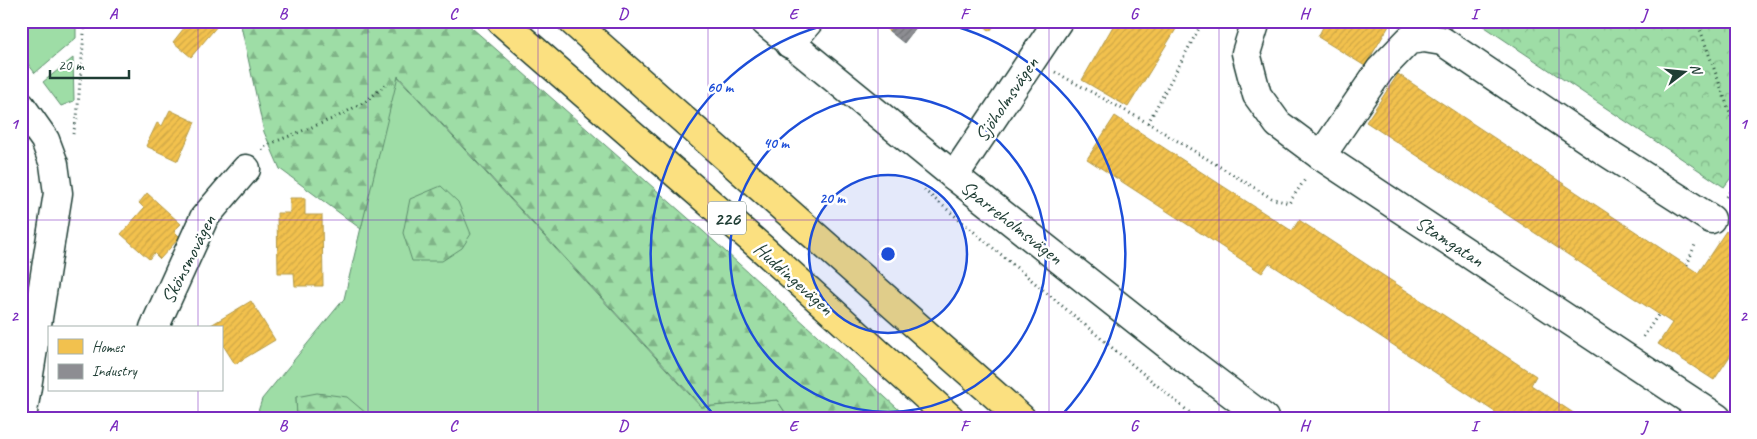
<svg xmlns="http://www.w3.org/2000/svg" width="1757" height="439" viewBox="0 0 1757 439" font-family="Caveat,sans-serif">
	<defs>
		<pattern id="forest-firs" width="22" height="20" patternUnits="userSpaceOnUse" patternTransform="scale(1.25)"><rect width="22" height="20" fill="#9edda6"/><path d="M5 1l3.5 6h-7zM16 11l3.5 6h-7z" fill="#80b488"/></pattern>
		<pattern id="park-crowns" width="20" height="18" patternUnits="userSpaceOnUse" patternTransform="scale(1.25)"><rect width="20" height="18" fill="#9edda6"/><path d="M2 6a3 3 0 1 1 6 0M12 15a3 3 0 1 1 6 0" fill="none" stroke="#80b488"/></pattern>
		<pattern id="homes-hatch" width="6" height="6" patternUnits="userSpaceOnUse" patternTransform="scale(1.25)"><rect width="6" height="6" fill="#f2c14e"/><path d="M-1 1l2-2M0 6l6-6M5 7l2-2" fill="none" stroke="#cfa745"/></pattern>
		<pattern id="industry-hatch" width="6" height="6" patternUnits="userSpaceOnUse" patternTransform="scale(1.25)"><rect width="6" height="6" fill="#8d8d92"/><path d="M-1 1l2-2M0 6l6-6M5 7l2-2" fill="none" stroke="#737478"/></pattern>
	</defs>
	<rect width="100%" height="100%" fill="#fff"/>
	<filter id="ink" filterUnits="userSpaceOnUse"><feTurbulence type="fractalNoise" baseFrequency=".02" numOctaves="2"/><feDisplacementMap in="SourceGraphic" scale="10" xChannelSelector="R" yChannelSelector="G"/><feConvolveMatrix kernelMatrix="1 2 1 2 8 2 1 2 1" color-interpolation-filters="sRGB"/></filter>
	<g filter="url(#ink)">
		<g fill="#9edda6" stroke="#5e8d6d">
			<polygon points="21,21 76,21 76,38 35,73 21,55"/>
			<polygon points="73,58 74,101 61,106 43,82"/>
			<polygon points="397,76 701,407 777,400 789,418 367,418 366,414 296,397 297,418 256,418 262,399 344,299"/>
		</g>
		<g fill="url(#forest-firs)" stroke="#5e8d6d">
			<polygon points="240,21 464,21 704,232 908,418 789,418 777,400 702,407 398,76 361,229 280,169 264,132"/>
			<polygon points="441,186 458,202 471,234 462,248 442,261 412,261 403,233 410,199"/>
			<polygon points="317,393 347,397 367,414 367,418 297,418 296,397"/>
		</g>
		<polygon fill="url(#park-crowns)" stroke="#5e8d6d" points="1476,21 1736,21 1736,171 1724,187"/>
		<g fill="url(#homes-hatch)" stroke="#b39946">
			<polygon points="176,21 214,21 218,25 191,57 173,42 184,28"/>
			<polygon points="875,21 897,21 889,31"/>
			<polygon points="979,21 998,21 990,31"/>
			<polygon points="1116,21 1181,21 1128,107 1082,80"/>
			<polygon points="1326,21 1392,21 1365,66 1318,37"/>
			<polygon points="1398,74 1698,273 1726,231 1733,236 1736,231 1736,347 1714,380 1658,344 1672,323 1366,122"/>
			<polygon points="170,110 195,122 178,161 146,146 157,123 162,126"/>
			<polygon points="1115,116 1292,231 1299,220 1536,376 1531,385 1581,418 1504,418 1269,263 1262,273 1087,159"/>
			<polygon points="147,193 181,224 174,231 180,237 160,259 154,253 149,259 121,234 144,208 139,203"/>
			<polygon points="290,198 305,198 305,215 322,215 323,286 295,286 294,273 278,273 277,213 290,213"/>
			<polygon points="251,301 275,340 235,364 221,342 221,328 213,328 211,325"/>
		</g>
		<polygon fill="url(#industry-hatch)" stroke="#6c7576" points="897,21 921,21 904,43 889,31"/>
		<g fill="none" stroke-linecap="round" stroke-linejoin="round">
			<defs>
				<g id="minor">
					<polyline points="764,21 954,176 1182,356 1264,418"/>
					<polyline points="1256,21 1246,53 1257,95 1278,124 1321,156 1717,418"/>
					<polyline points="790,44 809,21"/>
					<polyline points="21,106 45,140 54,164 58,193 22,418"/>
					<polyline points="1321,156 1380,70 1409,40 1424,38 1442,41 1603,150 1711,219"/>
					<polyline points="954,176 1058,21"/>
					<polyline points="154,328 204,218 246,169"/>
				</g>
				<g id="major">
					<polyline points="501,21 765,251 950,418"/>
					<polyline points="572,21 1021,418"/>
				</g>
			</defs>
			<use href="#minor" stroke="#1f3d34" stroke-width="31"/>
			<use href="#major" stroke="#1f3d34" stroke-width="31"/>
			<g stroke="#1f3d34" stroke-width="3" stroke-dasharray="1 4" stroke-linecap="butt">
				<polyline points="1697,21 1731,116 1736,125"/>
				<polyline points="1055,72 1148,123 1273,199 1289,203 1306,178"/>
				<polyline points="1148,123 1203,21"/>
				<polyline points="73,134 77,118 85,21"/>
				<polyline points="262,150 267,145 337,117 366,101 388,83"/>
				<polyline points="924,190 1196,418"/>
				<polyline points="1726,197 1736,183"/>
				<polyline points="1687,265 1696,242"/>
				<polyline points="1643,337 1658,315"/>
			</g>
			<use href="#minor" stroke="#fff" stroke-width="28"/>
			<use href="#major" stroke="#fbe080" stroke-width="28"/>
		</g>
	</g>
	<path fill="none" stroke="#7b2cbf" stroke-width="1" stroke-opacity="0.55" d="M198,21V328M368,21V418M538,21V418M708,21V418M878,21V418M1049,21V418M1219,21V418M1389,21V418M1559,21V418M21,220H1736M198,390V418"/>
	<circle cx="888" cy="254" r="79" fill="#1d4ed8" fill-opacity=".12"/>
	<g fill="none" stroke="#1d4ed8" stroke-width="2.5">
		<circle cx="888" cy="254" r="79"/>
		<circle cx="888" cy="254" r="158"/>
		<path d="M716 417A237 237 0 0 1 843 21M933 21A237 237 0 0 1 1060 417"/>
	</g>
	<g text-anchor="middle" stroke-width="5" stroke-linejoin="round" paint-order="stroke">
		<rect fill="#fff" stroke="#627771" stroke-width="1" x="708" y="201.5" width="38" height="33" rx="4"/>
		<g font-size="19" font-weight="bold" fill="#1f3d34">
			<text x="727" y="225">226</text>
		</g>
		<g font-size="20" fill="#1f3d34" stroke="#fff">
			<text transform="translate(1006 99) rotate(-56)" y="7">Sjöholmsvägen</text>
			<text transform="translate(1012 222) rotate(38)" y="7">Sparreholmsvägen</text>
			<text transform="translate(1450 241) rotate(33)" y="7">Stamgatan</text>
			<text transform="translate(188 259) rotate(-63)" y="7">Skönsmovägen</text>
			<text transform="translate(794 278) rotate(42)" y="7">Huddingevägen</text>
		</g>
	</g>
	<circle cx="888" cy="254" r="8" fill="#1d4ed8" stroke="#fff" stroke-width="2.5"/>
	<g font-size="15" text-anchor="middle" font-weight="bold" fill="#1d4ed8" stroke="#fff" stroke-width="5" stroke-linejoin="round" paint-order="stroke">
		<text x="720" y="92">60 m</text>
		<text x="776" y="148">40 m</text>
		<text x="832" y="203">20 m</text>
	</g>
	<rect width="1757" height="439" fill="none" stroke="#fff" stroke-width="55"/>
	<rect x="48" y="326" width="175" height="65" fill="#ffffff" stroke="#a5b1ae"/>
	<rect x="58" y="339" width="25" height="15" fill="#f2c14e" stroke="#a5b1ae"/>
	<text x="92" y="352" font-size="15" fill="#1f3d34">Homes</text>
	<rect x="58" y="364" width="25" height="15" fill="#8d8d92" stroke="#a5b1ae"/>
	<text x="92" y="376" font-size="15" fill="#1f3d34">Industry</text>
	<g transform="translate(1684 72) rotate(74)" stroke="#ffffff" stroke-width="4" paint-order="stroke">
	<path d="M0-4L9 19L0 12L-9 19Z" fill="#1f3d34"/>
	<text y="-8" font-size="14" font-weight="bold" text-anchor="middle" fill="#1f3d34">N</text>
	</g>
	<path d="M50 70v8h79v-8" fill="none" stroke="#1f3d34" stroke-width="2.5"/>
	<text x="58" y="70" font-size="15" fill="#1f3d34" stroke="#ffffff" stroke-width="4" paint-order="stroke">20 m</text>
	<rect x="28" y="28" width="1702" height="384" fill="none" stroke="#7b2cbf" stroke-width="2"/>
	<g font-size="16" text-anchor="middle" font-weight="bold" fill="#7b2cbf">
		<text x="113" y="19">A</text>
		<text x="283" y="19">B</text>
		<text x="453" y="19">C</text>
		<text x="623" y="19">D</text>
		<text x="793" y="19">E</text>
		<text x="964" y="19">F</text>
		<text x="1134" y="19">G</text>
		<text x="1304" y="19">H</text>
		<text x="1474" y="19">I</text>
		<text x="1644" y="19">J</text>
		<text x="14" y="129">1</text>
		<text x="1743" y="129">1</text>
		<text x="14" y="321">2</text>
		<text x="1743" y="321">2</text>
		<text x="113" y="431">A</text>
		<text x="283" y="431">B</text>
		<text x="453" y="431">C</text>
		<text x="623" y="431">D</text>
		<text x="793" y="431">E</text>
		<text x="964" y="431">F</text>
		<text x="1134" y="431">G</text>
		<text x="1304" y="431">H</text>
		<text x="1474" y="431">I</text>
		<text x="1644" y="431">J</text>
	</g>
</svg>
